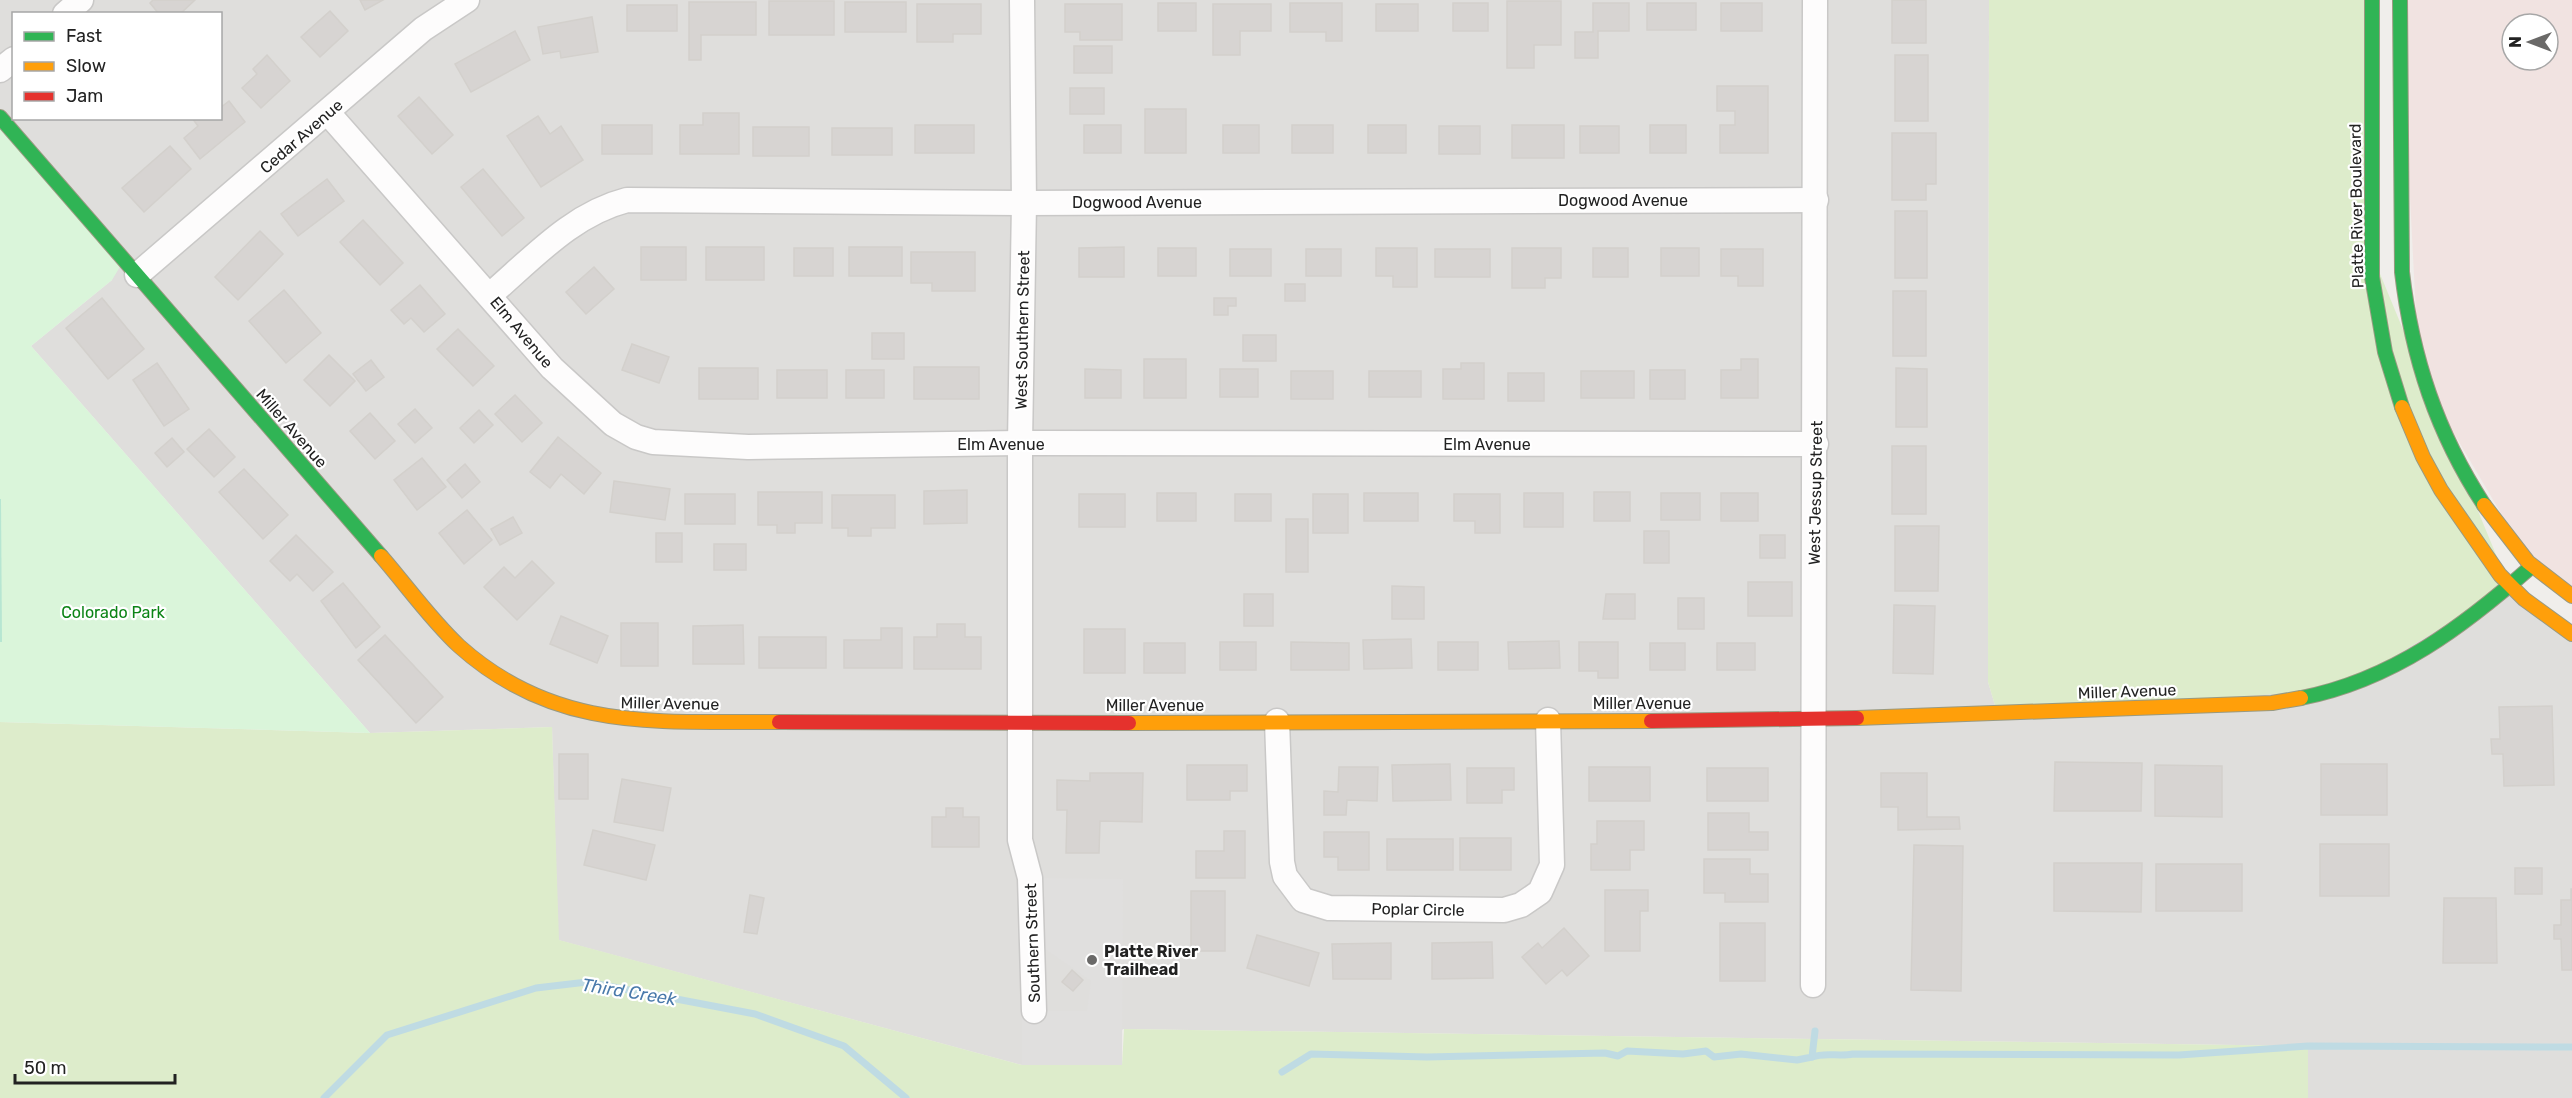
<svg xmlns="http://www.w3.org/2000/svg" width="2572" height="1098" viewBox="0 0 2572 1098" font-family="Rubik,sans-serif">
	<rect width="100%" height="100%" fill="#f0eeeb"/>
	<path fill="#dfdedc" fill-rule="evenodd" d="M0,0H1989L1988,682L1997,712L2509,586L2572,634V1098H2308L2307,1046L1124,1029L1022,1065L558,940L552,727L370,733L31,346L112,280L0,117ZM14,14H220V118H14Z"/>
	<path fill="#f1e3e1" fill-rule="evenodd" d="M2400,0H2572V596L2532,566L2419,374ZM2512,24H2548V60H2512Z"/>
	<g fill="#ddeccb">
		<polygon points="1989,0 2372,0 2371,252 2509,586 2340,690 1997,712 1988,682"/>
		<polygon points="0,722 370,733 552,727 559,940 1022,1065 1122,1065 1124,1029 2308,1046 2308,1098 0,1098"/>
	</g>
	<polygon fill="#daf5da" points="0,117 124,260 112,280 31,346 370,733 0,722"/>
	<polygon fill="#b7e6d2" points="0,499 1,499 2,642 0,642"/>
	<polygon fill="#e0dfde" points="1030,878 1123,879 1122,1065 1022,1065 1022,1011 1087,1011 1091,981 1032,940"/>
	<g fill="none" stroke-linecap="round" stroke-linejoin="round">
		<g stroke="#bfdbe3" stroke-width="7">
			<path d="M1812,1057C1825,1052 1839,1057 1853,1054L2179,1055L2308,1046L2572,1047"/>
			<polyline points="1282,1072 1311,1054 1427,1057 1605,1053 1618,1056 1627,1051 1683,1054 1706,1051 1714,1057 1741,1054 1797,1060 1812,1057 1815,1031"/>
			<polyline points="324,1098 387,1035 536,988 587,982 755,1014 844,1046 906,1098"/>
		</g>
	</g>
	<g fill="#d7d4d2" stroke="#d3d0cc" stroke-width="1.5">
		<polygon points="153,0 195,0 180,14 159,14 150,3"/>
		<polygon points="360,0 383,0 365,10"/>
		<rect x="1892" y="0" width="34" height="43"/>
		<rect x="769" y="1" width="65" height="34"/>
		<polygon points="1507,1 1561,1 1561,45 1534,45 1534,68 1507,68"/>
		<polygon points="689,2 756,2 756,35 701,35 701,60 689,60"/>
		<rect x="845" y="2" width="61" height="30"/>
		<rect x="1158" y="3" width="38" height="28"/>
		<polygon points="1290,3 1342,3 1342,41 1326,41 1326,32 1290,32"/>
		<rect x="1453" y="3" width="35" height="28"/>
		<polygon points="1593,3 1629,3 1629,31 1598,31 1598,58 1575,58 1575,32 1593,32"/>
		<rect x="1647" y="3" width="49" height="27"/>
		<rect x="1721" y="3" width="41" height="28"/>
		<polygon points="917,4 981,4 981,34 953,34 953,42 917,42"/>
		<polygon points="1065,4 1122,4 1122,40 1080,40 1080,32 1065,32"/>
		<polygon points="1213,4 1271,4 1271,31 1240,31 1240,55 1213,55"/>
		<rect x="1376" y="4" width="42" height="27"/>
		<rect x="627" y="5" width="50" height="26"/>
		<polygon points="330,11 348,31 320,57 301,37"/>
		<polygon points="592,17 598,52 561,58 560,51 543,54 538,27"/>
		<polygon points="515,31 530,60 471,92 455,64"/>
		<rect x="1074" y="46" width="38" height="27"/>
		<polygon points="267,55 290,81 261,108 242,88 257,74 253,69"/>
		<rect x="1895" y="55" width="33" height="66"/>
		<polygon points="1717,86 1768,86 1768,153 1720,153 1720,125 1735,125 1735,111 1717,111"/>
		<rect x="1070" y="88" width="34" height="26"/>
		<polygon points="419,97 453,135 432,154 398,116"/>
		<polygon points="229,101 245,122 200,159 184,138 198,126 192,118 220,118 220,108"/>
		<rect x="1145" y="109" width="41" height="44"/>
		<polygon points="703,113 739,113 739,154 680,154 680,125 703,125"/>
		<polygon points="538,116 550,134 561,126 583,160 541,187 507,136"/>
		<rect x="602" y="125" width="50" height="29"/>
		<rect x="915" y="125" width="59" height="28"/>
		<rect x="1084" y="125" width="37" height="28"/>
		<rect x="1223" y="125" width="36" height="28"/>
		<rect x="1292" y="125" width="41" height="28"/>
		<rect x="1368" y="125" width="38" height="28"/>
		<rect x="1512" y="125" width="52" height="33"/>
		<rect x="1650" y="125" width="36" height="28"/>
		<rect x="1439" y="126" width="41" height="28"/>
		<rect x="1580" y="126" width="39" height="27"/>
		<rect x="753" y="127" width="56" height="29"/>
		<rect x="832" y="128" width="60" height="27"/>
		<polygon points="1892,133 1936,133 1936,184 1926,184 1926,200 1892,200"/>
		<polygon points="170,146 191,169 144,212 122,188"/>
		<polygon points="483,169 524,218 502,236 461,187"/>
		<polygon points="327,179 344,201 298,236 281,214"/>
		<rect x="1895" y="211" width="32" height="67"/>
		<polygon points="363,220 403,263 380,285 340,242"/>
		<polygon points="260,231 283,254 238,300 215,277"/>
		<rect x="641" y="247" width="45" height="33"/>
		<rect x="706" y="247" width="58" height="33"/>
		<rect x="849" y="247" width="53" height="29"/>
		<polygon points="1124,247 1124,277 1079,277 1079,248"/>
		<rect x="794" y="248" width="39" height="28"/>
		<rect x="1158" y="248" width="38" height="28"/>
		<polygon points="1376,248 1417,248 1417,287 1393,287 1393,276 1376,276"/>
		<polygon points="1512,248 1561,248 1561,278 1545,278 1545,288 1512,288"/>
		<rect x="1593" y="248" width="35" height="29"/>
		<rect x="1661" y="248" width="38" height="28"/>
		<rect x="1230" y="249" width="41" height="27"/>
		<rect x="1306" y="249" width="35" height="27"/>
		<rect x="1435" y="249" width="55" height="28"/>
		<polygon points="1721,249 1763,249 1763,286 1738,286 1738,276 1721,276"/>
		<polygon points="911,252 975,252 975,291 932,291 932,283 911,283"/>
		<polygon points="594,267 614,289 586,314 566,292"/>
		<rect x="1285" y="284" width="20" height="17"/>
		<polygon points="420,285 445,314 424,332 411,318 404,324 391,310"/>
		<polygon points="284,290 321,333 286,363 249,321"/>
		<rect x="1893" y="291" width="33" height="65"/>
		<polygon points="102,298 144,349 108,379 66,328"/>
		<polygon points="1214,298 1236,298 1236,306 1228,306 1228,315 1214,315"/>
		<polygon points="458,329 494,366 473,386 437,349"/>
		<rect x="872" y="333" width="32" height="26"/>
		<rect x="1243" y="335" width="33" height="26"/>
		<polygon points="632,344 669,357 659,383 622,370"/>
		<polygon points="329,355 355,381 330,406 304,380"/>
		<rect x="1144" y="359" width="42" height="39"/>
		<polygon points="1741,359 1758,359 1758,398 1721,398 1721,370 1741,370"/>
		<polygon points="371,360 384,377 366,391 353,374"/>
		<polygon points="157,363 189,409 164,426 133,380"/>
		<polygon points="1461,363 1484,363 1484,399 1443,399 1443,369 1461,369"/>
		<rect x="914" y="367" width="65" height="32"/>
		<rect x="699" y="368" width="59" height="31"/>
		<polygon points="1896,368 1927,369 1927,427 1896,427"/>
		<polygon points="1085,369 1121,370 1121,398 1085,398"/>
		<rect x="1220" y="369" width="38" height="28"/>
		<rect x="777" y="370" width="50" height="28"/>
		<rect x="846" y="370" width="38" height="28"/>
		<rect x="1650" y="370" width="35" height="29"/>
		<rect x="1291" y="371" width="42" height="28"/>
		<rect x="1369" y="371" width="52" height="26"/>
		<rect x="1581" y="371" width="53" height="27"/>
		<rect x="1508" y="373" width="36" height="28"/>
		<polygon points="515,395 542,423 522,442 495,414"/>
		<polygon points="415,409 432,428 415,443 398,424"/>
		<polygon points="479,410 493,425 474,443 460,428"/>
		<polygon points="370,413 395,441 375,459 350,431"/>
		<polygon points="209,429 235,457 214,477 187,449"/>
		<polygon points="558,437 601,473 584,494 561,474 550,488 530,472"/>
		<polygon points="172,438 184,452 167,467 155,453"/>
		<rect x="1892" y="446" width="34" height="68"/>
		<polygon points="422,458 446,487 417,510 394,480"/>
		<polygon points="465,464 480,482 462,498 447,480"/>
		<polygon points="244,469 288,515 263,539 219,492"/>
		<polygon points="614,481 670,489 665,520 610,512"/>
		<polygon points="967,490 967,523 924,524 924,491"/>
		<polygon points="758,492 822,492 822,523 795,523 795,533 777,533 777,525 758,525"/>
		<rect x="1594" y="492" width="36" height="29"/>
		<rect x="1157" y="493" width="39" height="28"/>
		<rect x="1364" y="493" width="54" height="28"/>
		<rect x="1524" y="493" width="39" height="34"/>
		<rect x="1661" y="493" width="39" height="27"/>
		<rect x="1721" y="493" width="37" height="28"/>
		<rect x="685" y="494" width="50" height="30"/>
		<rect x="1079" y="494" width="46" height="33"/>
		<rect x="1235" y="494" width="36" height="27"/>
		<rect x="1313" y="494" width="35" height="39"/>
		<polygon points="1454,494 1500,494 1500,533 1475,533 1475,521 1454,521"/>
		<polygon points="832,495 895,495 895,528 871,528 871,536 848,536 848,528 832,528"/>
		<polygon points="467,510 492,540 464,564 439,533"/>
		<polygon points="513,517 522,533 500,545 491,529"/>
		<rect x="1286" y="519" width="22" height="53"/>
		<polygon points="1895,526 1939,526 1938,591 1895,591"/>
		<rect x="1644" y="531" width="25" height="32"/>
		<rect x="656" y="533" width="26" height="29"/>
		<polygon points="296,535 333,572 313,591 297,574 290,581 270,561"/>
		<rect x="1760" y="535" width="25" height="23"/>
		<rect x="714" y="544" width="32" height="26"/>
		<polygon points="532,561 554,583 517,620 484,587 504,567 515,578"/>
		<rect x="1748" y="582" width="44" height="34"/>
		<polygon points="343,583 380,627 356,648 321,601"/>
		<polygon points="1392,586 1424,587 1424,619 1392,619"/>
		<rect x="1244" y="594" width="29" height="32"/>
		<polygon points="1606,594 1635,594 1635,619 1603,619"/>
		<rect x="1678" y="598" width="26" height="31"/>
		<polygon points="1894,605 1935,606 1933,674 1893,673"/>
		<polygon points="561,616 608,636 597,663 550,644"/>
		<rect x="621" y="623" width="37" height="43"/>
		<polygon points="937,624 965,624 965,637 981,637 981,669 914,669 914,637 937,637"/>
		<polygon points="743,625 744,664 693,664 693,626"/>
		<polygon points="881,628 902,628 902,668 844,668 844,640 881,640"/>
		<rect x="1084" y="629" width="41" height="44"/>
		<polygon points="385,635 443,697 416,723 358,660"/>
		<rect x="759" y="637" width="67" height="31"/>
		<polygon points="1411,639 1412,668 1364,669 1363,640"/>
		<polygon points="1559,641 1560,668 1509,669 1508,642"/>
		<rect x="1220" y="642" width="36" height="28"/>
		<polygon points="1291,642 1349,643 1349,670 1291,670"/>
		<rect x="1438" y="642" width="40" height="28"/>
		<polygon points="1579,642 1618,642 1618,678 1598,678 1598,671 1579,671"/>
		<rect x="1144" y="643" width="41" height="30"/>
		<rect x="1650" y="643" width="35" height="27"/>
		<rect x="1717" y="643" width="38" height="27"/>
		<polygon points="2552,706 2554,785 2504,786 2503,754 2492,754 2491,739 2500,739 2499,707"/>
		<rect x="559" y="754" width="29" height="45"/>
		<polygon points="2055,762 2142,763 2141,811 2054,811"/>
		<polygon points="1450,764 1451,800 1393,801 1392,765"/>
		<rect x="2321" y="764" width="66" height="51"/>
		<polygon points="1187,765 1247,765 1247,791 1230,791 1230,800 1187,800"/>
		<polygon points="2155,765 2222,766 2222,817 2155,816"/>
		<polygon points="1339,767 1378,767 1377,801 1347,800 1346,815 1324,815 1324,791 1338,792"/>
		<rect x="1589" y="767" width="61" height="34"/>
		<polygon points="1467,768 1514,768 1514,790 1502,790 1502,803 1467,803"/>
		<rect x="1707" y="768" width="61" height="33"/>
		<polygon points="1090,773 1143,773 1142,822 1100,821 1099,853 1066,853 1067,810 1057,810 1057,780 1090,781"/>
		<polygon points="1881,773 1927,773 1927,817 1959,817 1960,829 1898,830 1898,807 1881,807"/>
		<polygon points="622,779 671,788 663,831 614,822"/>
		<polygon points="946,808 963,808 963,817 979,817 979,847 932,847 932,817 946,817"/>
		<polygon points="1708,813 1749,813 1749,832 1768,832 1768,850 1708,850"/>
		<polygon points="1597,821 1644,821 1644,850 1630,850 1630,870 1591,870 1591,844 1597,844"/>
		<polygon points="593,830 655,845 646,880 584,865"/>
		<polygon points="1224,831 1245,831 1245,878 1196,878 1196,851 1224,851"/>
		<polygon points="1324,832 1369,832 1369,870 1338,870 1338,857 1324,857"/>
		<rect x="1460" y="838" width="51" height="32"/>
		<rect x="1387" y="839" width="66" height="31"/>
		<rect x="2320" y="844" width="69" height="52"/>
		<polygon points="1914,845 1963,846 1961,991 1911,990"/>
		<polygon points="1704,859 1750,859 1750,874 1768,874 1768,902 1725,902 1725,893 1704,893"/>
		<polygon points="2054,863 2142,863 2141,912 2054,911"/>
		<rect x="2156" y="864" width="86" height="47"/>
		<rect x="2515" y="868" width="27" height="26"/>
		<polygon points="2571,889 2572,889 2572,970 2562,970 2561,939 2554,939 2554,925 2561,925 2561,900 2571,900"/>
		<polygon points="1605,890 1648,890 1648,911 1640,911 1640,951 1605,951"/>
		<rect x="1191" y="891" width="34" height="60"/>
		<polygon points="750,895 764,898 757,934 744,932"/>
		<polygon points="2444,898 2496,898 2497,963 2443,963"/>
		<rect x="1720" y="923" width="45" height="58"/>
		<polygon points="1564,928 1589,956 1567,976 1562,970 1546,984 1522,957 1538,943 1542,948"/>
		<polygon points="1257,935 1319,953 1309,986 1247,968"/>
		<polygon points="1492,942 1493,978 1432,979 1432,943"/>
		<polygon points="1391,943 1391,979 1333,979 1332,944"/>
		<polygon points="1072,970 1083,980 1073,991 1062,982"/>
	</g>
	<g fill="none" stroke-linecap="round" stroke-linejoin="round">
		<defs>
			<g id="street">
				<polyline points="1022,0 1024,203 1020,443 1020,840 1030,878 1034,1011"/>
				<polyline points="65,14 81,0"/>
				<polyline points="0,70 14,59"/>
				<polyline points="328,113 552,368 613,424 636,437 653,442 748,447 1020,443 1816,444"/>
				<polyline points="137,275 423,29 467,0"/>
				<path d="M490,295C533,258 572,214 627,200L1024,203L1816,200"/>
				<polyline points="1277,721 1282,862 1285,876 1303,900 1329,908 1504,910 1521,905 1540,892 1552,865 1548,720"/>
				<polyline points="1813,985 1815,0"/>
			</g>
			<g id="fast">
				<polyline points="2372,0 2372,277 2385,352 2402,407"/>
				<path d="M2400,0L2402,272C2412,358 2437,433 2484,505"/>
				<polyline points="0,117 381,556"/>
				<path d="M2301,698C2393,680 2464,626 2532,566"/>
			</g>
			<g id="slow">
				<polyline points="2402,407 2423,457 2441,490 2500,575 2524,599 2572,634"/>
				<polyline points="2484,505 2528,562 2572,596"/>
				<path d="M381,556C407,586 431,620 459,646C556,733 659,721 779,722"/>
				<polyline points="1857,718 2272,703 2301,698"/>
				<polyline points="1129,723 1651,721"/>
			</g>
			<g id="jam">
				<polyline points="1651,721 1857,718"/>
				<polyline points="779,722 1129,723"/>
			</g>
		</defs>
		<use href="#street" stroke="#c9c8c7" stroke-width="27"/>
		<use href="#fast" stroke="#999a82" stroke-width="16"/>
		<use href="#slow" stroke="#999a82" stroke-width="16"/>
		<use href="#jam" stroke="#999a82" stroke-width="16"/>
		<use href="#street" stroke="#fdfcfc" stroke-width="24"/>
		<use href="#fast" stroke="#30b455" stroke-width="14"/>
		<use href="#slow" stroke="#ff9f0a" stroke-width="14"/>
		<use href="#jam" stroke="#e5322d" stroke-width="14"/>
	</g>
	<circle fill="#6a6968" stroke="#fff" stroke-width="2" cx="1092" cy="960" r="6"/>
	<g text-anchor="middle" stroke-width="4.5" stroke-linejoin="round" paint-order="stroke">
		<g font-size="16" fill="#222" stroke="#fff">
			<text transform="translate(301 136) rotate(-41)" y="6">Cedar Avenue</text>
			<text x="1623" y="206">Dogwood Avenue</text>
			<text x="1137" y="208">Dogwood Avenue</text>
			<text transform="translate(2356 206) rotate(-91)" y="6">Platte River Boulevard</text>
			<text transform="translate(1022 330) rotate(-89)" y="6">West Southern Street</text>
			<text transform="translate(522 332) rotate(50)" y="6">Elm Avenue</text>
			<text transform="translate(292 428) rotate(49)" y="6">Miller Avenue</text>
			<text x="1001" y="450">Elm Avenue</text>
			<text x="1487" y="450">Elm Avenue</text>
			<text transform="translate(1815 493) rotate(-89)" y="6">West Jessup Street</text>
			<text transform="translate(2127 691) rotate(-2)" y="6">Miller Avenue</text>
			<text transform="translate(670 703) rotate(1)" y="6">Miller Avenue</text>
			<text x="1642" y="709">Miller Avenue</text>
			<text x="1155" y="711">Miller Avenue</text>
			<text transform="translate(1418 909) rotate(1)" y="6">Poplar Circle</text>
			<text transform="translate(1032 943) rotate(-92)" y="6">Southern Street</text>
		</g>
		<g font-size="16" fill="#0c8416" stroke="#fff">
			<text x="113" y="618">Colorado Park</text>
		</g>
		<g font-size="16" font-weight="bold" fill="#222" stroke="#fff" text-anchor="start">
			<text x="1104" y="957">Platte River<tspan x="1104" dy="18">Trailhead</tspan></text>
		</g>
		<g font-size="18" font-style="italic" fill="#4a7aab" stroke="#fff">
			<text transform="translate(629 992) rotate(9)" y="6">Third Creek</text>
		</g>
	</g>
	<rect x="12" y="12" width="210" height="108" fill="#ffffff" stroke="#a7a7a7" stroke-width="1.5"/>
	<rect x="24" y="32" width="30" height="9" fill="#30b455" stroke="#a7a7a7" stroke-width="1.5"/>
	<text x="66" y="42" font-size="18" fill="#222222">Fast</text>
	<rect x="24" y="62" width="30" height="9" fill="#ff9f0a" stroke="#a7a7a7" stroke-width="1.5"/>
	<text x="66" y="72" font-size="18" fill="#222222">Slow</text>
	<rect x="24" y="92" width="30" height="9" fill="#e5322d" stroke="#a7a7a7" stroke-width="1.5"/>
	<text x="66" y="102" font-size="18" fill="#222222">Jam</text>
	<g transform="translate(2530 42) rotate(270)"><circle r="28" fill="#ffffff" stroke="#a7a7a7" stroke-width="1.5"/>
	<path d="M0-4.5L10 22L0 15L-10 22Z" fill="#6a6968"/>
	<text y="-9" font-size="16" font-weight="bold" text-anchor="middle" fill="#222222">N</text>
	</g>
	<path d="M15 1074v9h160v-9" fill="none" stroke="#222222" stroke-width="3"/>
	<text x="24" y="1074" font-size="18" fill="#222222" stroke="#ffffff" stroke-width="4.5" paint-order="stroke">50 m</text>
</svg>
